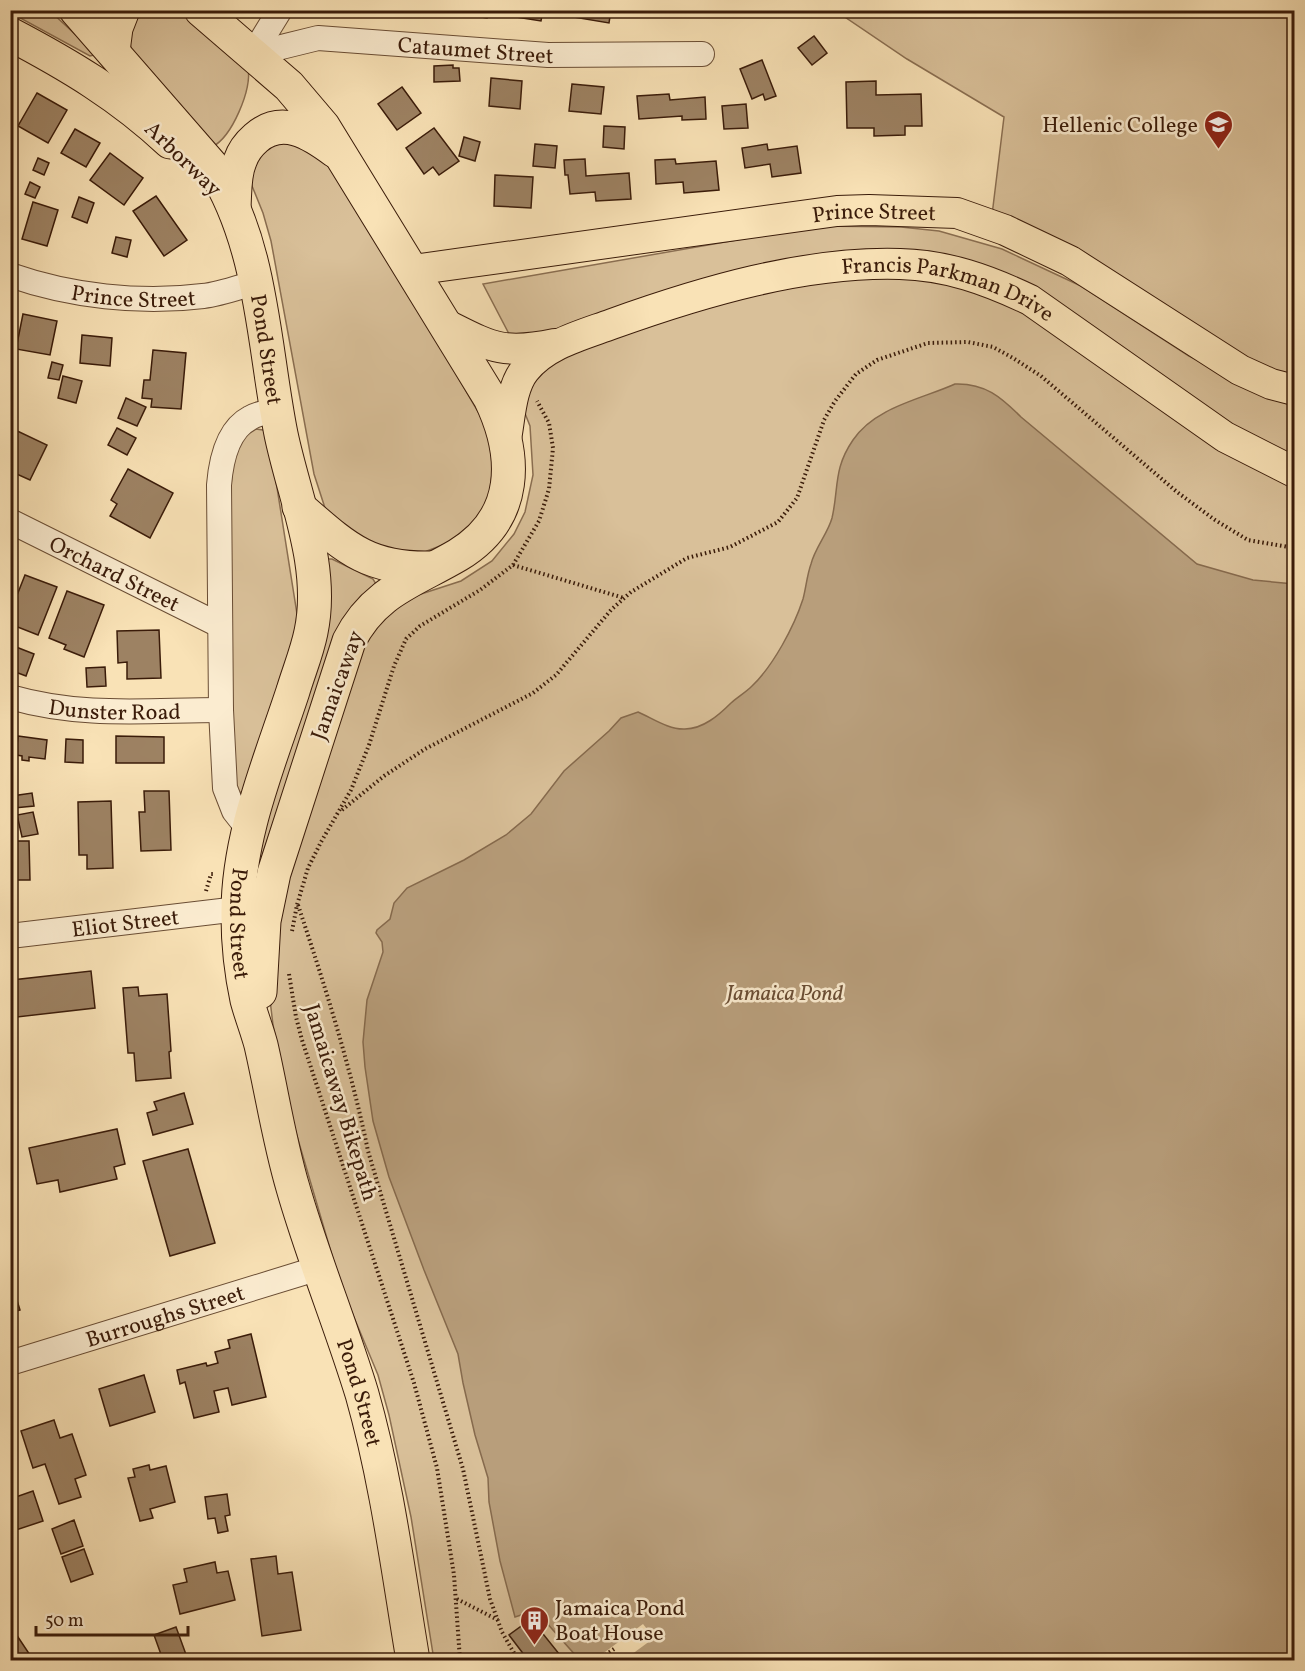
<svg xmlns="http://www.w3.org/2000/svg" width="1305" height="1671" viewBox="0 0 1305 1671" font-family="Vollkorn,serif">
	<rect width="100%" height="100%" fill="#f9e2b6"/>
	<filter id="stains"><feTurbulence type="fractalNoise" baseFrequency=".00333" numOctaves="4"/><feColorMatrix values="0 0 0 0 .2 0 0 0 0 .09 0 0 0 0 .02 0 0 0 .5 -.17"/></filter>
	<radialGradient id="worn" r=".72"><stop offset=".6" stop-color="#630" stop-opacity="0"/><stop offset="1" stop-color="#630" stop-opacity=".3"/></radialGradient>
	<g fill="#d9c099" stroke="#8a6e51" stroke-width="1.5">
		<polygon points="10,11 50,11 90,48 94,55 90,56 11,13"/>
		<path d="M137,11H190L248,67C252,90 232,137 212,147L131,49L129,36Z"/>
		<polygon points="836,11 1294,11 1294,376 1262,366 992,215 1004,117 907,59"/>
		<polygon points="278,140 319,150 430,329 484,422 495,446 489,501 472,523 448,543 419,554 367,547 325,508 314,474 271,241 263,213 250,181 252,163"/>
		<polygon points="818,226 901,227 939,231 1002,249 1081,286 1189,356 1294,407 1294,1660 434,1660 411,1517 389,1415 378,1375 341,1286 292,1119 273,1025 268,983 275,921 361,650 384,615 418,595 461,581 492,561 514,534 525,512 533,475 530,426 522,406 526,383 508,332 483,284"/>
		<polygon points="256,429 263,430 269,437 297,614 295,637 244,793 239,792 236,785 230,700 230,494 234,457 245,436"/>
		<path d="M328,559H332L373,579L376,584C359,598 348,610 338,630L262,856L257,878L256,845Z"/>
	</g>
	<path fill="#b89e7b" stroke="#866a4d" stroke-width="1.5" d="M955,384C985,383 1001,397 1021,417L1197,564L1253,580L1294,584V1660H584L578,1658L544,1620L527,1613L515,1617L500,1561L489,1502L488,1478L475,1435L463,1383L458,1354L424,1270L389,1177L373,1121L365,1067L363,1042L367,1000L383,952L382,942L376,933L377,930L390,919L394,903L407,888L464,860L506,835L531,814L564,771L609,731L621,718L638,712C652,718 669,730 685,729C703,729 719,715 731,703C738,697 746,692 752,686C773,666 794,627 803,599C806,588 807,575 811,564C815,548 828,533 832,518C839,488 833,469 853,440C875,407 922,399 955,384Z"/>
	<polygon fill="#f9e2b6" points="643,1624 654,1638 624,1660 594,1660"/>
	<g fill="#9d8263" stroke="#3a1b09" stroke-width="1.5">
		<polygon points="453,10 488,10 487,18 453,13"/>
		<polygon points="504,10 543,10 541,21 504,15"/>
		<polygon points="574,10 611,10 609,23 573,17"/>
		<polygon points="814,36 827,53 812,65 798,48"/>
		<polygon points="762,60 776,96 765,100 763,94 752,99 740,69"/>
		<polygon points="453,65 453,68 459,68 460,81 434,82 434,66"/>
		<polygon points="491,78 522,81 520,109 489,106"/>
		<polygon points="876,81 876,95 921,94 922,126 905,126 905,135 874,136 874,128 847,128 846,82"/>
		<polygon points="572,84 604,87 601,114 569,111"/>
		<polygon points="402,87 421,113 397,130 378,104"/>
		<polygon points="37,93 67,110 48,143 18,126"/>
		<polygon points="669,94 670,100 705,97 706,119 682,120 682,116 639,119 637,96"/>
		<polygon points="746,104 748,128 724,129 722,106"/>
		<polygon points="604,126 625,127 624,149 603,147"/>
		<polygon points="434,128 459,161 439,175 433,167 424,174 406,148"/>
		<polygon points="75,129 100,143 86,167 61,153"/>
		<polygon points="464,137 480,142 475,161 459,156"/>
		<polygon points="535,144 557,146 555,168 533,166"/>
		<polygon points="767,144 768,150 797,146 801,173 772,177 770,164 745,168 742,148"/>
		<polygon points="110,153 143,178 124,205 90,180"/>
		<polygon points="38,158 49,163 44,175 33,170"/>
		<polygon points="585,159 586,176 629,173 631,199 596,201 595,192 570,194 568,175 565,175 564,160"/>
		<polygon points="675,159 676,164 716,161 719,190 684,193 683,182 656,184 655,160"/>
		<polygon points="495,175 533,177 531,208 494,206"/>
		<polygon points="30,182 40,187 35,198 25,194"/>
		<polygon points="156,196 187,240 164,256 133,211"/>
		<polygon points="79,197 94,203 87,223 72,217"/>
		<polygon points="33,202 58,210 47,246 22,239"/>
		<polygon points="116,237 131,240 127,257 112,253"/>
		<polygon points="23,314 57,321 50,355 16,349"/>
		<polygon points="82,335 112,338 110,366 80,363"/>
		<polygon points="153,350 186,353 181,409 151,407 152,399 142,398 144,380 150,380"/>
		<polygon points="52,362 63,365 59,380 48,378"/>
		<polygon points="63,376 82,381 76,403 58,398"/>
		<polygon points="126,398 146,407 137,426 118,418"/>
		<polygon points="11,428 47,445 30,480 10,471"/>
		<polygon points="117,428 136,438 127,455 108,445"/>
		<polygon points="128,469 173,493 150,538 110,516 117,504 111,500"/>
		<polygon points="25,575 57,587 38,635 10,624 10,613"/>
		<polygon points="67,591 104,605 84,657 64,649 66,645 49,638"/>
		<polygon points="159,630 161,678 127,679 127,662 118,663 117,631"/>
		<polygon points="11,645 34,654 26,676 10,670"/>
		<polygon points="105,667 106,686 87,687 86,668"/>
		<polygon points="18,736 47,740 45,759 29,757 29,761 22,760 22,756 16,755"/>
		<polygon points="116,736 164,737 164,763 116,763"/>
		<polygon points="66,739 83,740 83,763 65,762"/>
		<polygon points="144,791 169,791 171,850 141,851 139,812 145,812"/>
		<polygon points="32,793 34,806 14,808 12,796"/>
		<polygon points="111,801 113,868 87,869 87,855 79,855 78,802"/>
		<polygon points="33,812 38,834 22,837 17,815"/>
		<polygon points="10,841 29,841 30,880 10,880"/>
		<polygon points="91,971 95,1008 17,1017 12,980"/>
		<polygon points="138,987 139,996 167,994 171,1051 169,1052 171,1078 136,1081 134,1053 128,1053 123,988"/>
		<polygon points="184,1093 193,1124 153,1135 147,1113 157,1110 154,1102"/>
		<polygon points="117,1129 125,1164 114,1167 117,1179 60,1192 58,1180 37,1184 29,1148"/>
		<polygon points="188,1149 215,1243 170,1256 143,1161"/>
		<polygon points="10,1278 20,1310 10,1313"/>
		<polygon points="251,1334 266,1397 232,1405 228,1388 214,1391 219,1412 194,1418 185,1382 180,1384 177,1370 206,1363 207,1366 218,1363 215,1352 230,1348 228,1340"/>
		<polygon points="144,1375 155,1412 110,1426 99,1389"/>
		<polygon points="54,1420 60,1438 72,1434 86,1475 75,1479 81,1497 59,1504 45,1464 33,1468 21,1431"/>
		<polygon points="149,1465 150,1470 166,1466 175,1502 150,1509 153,1518 140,1521 128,1478 135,1477 133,1469"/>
		<polygon points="33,1491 43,1521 10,1532 10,1499"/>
		<polygon points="227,1494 230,1515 225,1516 228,1531 218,1533 215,1518 208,1519 205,1497"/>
		<polygon points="74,1520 83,1546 61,1554 52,1529"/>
		<polygon points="84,1549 93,1574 71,1582 62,1557"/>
		<polygon points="276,1556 278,1574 292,1572 301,1630 262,1636 251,1559"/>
		<polygon points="215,1562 217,1573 228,1571 235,1600 180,1614 173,1585 187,1582 184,1569"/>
		<polygon points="531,1619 560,1655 553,1660 528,1660 509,1635"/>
		<polygon points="10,1625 32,1658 29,1660 10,1660"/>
		<polygon points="176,1627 188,1660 163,1660 154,1635"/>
	</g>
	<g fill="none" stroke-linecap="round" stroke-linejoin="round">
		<defs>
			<g id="minor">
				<path id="s1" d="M253,54L318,38L548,55L702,54"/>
				<polyline points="253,54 280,10"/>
				<path id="s2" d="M10,275C70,296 140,304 203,296C221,294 239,287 257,282"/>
				<path id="s3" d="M10,521L219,625"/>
				<path id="s4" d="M10,697C83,718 147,710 221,710"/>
				<path d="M249,830L234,811L225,788L221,710L219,485C221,461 227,430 250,418C258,413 268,412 277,410"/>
				<path id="s5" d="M10,936L238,909"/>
				<path id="s6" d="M10,1363L319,1268"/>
			</g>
			<g id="major">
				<path id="s7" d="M413,270L837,211L869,210L957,213L1005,230L1070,261L1240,370L1271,384L1294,390"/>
				<path d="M445,324C491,347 502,355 555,344"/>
				<path id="s8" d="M506,439C510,418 511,387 525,370C546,344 582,335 612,324C701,292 805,261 900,264C947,265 988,280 1030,300L1225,437L1294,472"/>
			</g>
			<g id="highway">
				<path id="s9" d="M76,10L212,166C263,247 263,343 281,434C294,497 325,566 311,632C307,652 299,671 293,691C269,764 237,838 238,916C238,944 241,972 247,1000C251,1015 257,1030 261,1045C272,1093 279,1141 293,1188C313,1258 341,1325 362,1394C387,1482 398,1571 413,1660"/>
				<path d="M201,10L289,86L323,126L490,398C518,456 519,518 458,555C414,581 374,591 349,641L274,873L264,921L260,992"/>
				<path d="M10,34C69,65 121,96 170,142"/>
				<polyline points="113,51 116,28 123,10"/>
				<path d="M234,207C235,192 234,175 240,161C243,152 249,144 256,138C282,115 311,133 335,151"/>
				<path d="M299,507C346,548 368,570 433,568"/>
			</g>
		</defs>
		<use href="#minor" stroke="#6a4d34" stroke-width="26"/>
		<use href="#major" stroke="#3a1b09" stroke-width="32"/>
		<use href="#highway" stroke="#3a1b09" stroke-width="35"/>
		<g stroke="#3a1b09" stroke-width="4" stroke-dasharray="1.5 3" stroke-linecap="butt">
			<polyline points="513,565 624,598"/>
			<polyline points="342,810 384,776 425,749 533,693 556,675 611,610 631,592 687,558 730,547 778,522 797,498 824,420 835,401 856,374 877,360 928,343 968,342 993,347 1013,358 1041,376 1177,492 1215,520 1248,540 1294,548"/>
			<polyline points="206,891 211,874 215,874"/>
			<path d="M298,905C325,986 351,1068 368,1151L463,1469L490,1599L502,1632L518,1660"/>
			<polyline points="292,931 297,905 308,868 321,842 351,790 369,745 394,666 406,639 420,626 480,590 513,565 539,521 549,489 553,448 549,423 537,401"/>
			<polyline points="289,974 296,1017 302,1040 414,1383 437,1468 454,1575 460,1660"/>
			<polyline points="457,1599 498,1620"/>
			<polyline points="598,1660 614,1649"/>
		</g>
		<use href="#minor" stroke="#fbecd0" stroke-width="24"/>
		<use href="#major" stroke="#f9e2b6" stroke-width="30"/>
		<use href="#highway" stroke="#f9e2b6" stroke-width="33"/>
	</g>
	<defs>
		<symbol id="university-pin" viewBox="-11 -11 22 30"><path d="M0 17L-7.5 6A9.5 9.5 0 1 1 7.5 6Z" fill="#8f2418" stroke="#fbecd0"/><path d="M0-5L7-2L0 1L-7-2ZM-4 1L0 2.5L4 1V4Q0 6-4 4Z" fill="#fff"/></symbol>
		<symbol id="building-pin" viewBox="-11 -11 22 30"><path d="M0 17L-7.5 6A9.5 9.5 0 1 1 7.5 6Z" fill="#8f2418" stroke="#fbecd0"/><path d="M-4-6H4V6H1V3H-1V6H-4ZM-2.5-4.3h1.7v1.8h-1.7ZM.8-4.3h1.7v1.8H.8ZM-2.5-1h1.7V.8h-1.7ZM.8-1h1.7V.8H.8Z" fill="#fff"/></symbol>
	</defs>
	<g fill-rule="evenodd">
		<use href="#university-pin" x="1202" y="108" width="33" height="45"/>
		<use href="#building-pin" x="518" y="1604" width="33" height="45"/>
	</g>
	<g text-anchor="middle" stroke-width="5" stroke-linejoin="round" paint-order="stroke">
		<g font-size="22" fill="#3a1b09" stroke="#fbecd0">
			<text dy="8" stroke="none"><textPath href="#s1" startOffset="225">Cataumet Street</textPath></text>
			<text transform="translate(184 158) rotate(44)" y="8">Arborway</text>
			<text dy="8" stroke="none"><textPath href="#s7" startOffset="465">Prince Street</textPath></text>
			<text dy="8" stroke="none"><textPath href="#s2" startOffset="126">Prince Street</textPath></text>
			<text dy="8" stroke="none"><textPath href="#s8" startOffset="520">Francis Parkman Drive</textPath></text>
			<text dy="8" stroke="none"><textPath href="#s9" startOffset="400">Pond Street</textPath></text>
			<text dy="8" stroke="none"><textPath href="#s3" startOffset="117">Orchard Street</textPath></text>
			<text transform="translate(336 685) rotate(-70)" y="8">Jamaicaway</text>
			<text dy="8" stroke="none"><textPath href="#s4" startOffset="106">Dunster Road</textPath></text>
			<text dy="8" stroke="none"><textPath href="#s5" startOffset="116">Eliot Street</textPath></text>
			<text dy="8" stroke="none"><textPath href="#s9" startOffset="990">Pond Street</textPath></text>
			<text transform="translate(342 1102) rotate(73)" y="8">Jamaicaway Bikepath</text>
			<text dy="8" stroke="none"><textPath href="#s6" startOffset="162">Burroughs Street</textPath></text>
			<text dy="8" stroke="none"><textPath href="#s9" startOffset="1476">Pond Street</textPath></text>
		</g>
		<g font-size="22" fill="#3a1b09" stroke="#fbecd0" text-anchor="end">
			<text x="1198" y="132">Hellenic College</text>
			<text x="555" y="1615" text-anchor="start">Jamaica Pond<tspan x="555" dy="25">Boat House</tspan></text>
		</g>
		<g font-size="22" font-style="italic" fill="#6a4d34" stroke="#fbecd0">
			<text x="785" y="1000">Jamaica Pond</text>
		</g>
	</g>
	<rect width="1305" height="1671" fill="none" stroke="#f9e2b6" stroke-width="36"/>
	<rect x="12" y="12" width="1281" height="1647" fill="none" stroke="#3a1b09" stroke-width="3"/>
	<rect x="18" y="18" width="1269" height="1635" fill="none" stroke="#3a1b09" stroke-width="1.5"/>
	<path d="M36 1626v9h152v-9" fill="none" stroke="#3a1b09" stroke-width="3"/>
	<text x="45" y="1626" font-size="18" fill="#3a1b09" stroke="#fbecd0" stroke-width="4.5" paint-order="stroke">50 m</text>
	<rect width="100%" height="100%" filter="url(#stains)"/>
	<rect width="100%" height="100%" fill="url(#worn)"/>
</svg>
